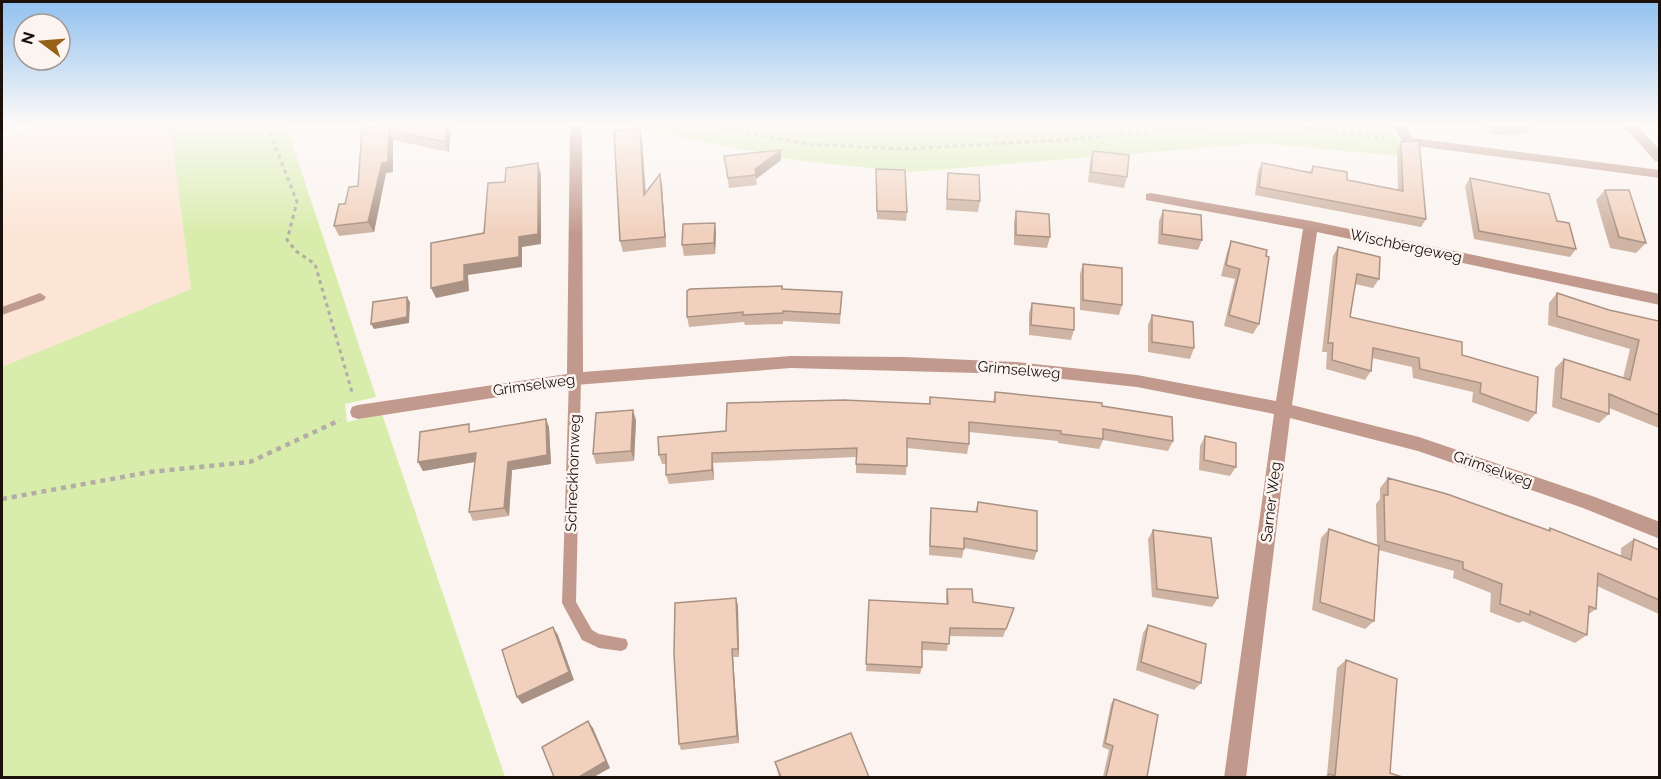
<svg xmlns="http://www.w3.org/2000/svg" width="1661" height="779" viewBox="0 0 1661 779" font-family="Raleway,sans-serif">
	<rect width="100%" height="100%" fill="#fbf4f0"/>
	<polygon fill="#fde5d6" points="35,125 170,125 191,289 2,367 2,137"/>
	<g fill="#d8ecac">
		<polygon points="170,125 286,125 376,397 345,404 347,422 382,414 505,777 2,778 2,367 191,289"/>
		<polygon points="622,125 1389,125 1409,157 1263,143 910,172 800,161"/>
	</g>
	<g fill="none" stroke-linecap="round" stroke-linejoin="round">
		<polyline stroke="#839ab4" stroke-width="8" points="2,127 7,125"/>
		<g stroke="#b4aca7" stroke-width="3" stroke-dasharray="4 4" stroke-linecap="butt">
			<polyline points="267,125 297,202 287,240 296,251 315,264 352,392"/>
			<polyline points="707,125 806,144 903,149 1061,140 1227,125"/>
			<polyline points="1287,125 1384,138"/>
		</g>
		<polyline stroke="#b4aca7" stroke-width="4.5" stroke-dasharray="5 5" stroke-linecap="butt" points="2,499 150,472 250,462 340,420"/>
		<g fill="#c29a8d" fill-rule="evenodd">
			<polygon points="40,293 46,297 44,300 2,315 2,307"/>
			<polygon points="575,374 579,376 581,379 576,602 592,630 599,634 626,639 628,644 626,649 621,651 599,648 582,640 562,603 569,379 571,376"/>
		</g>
		<g fill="#c29a8d" fill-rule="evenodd">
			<polygon points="570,125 582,125 583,372 791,356 904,357 1015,362 1137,375 1276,401 1303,229 1146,200 1146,194 1151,193 1311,221 1660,294 1660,305 1317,232 1292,405 1419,437 1595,497 1660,522 1660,539 1583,508 1418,451 1290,418 1246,778 1224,778 1274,414 1137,387 1015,374 791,368 575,385 358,419 352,417 350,412 352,407 358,405 567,374"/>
			<polygon points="1392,125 1405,125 1413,138 1660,170 1660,178 1409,145 1404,144"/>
			<polygon points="1623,125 1636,125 1660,150 1660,162 1655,161"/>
		</g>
	</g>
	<g fill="#cfb4a3">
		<polygon points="372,125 451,125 449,152 393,140 393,172 386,173 374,232 339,236 334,226 345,204 358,186 375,126"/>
		<polygon points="1484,125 1532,125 1526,134 1492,135"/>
		<polygon points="640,128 642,139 646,193 662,184 666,247 623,252 620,241"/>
		<polygon points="1401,142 1426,219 1421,227 1255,195 1258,171 1262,163 1309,173 1313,166 1347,180 1398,190 1397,149"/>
		<polygon points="781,150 781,160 756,179 757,185 729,188 724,156"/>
		<polygon points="1093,151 1127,177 1124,188 1088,182 1090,161"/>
		<polygon points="876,169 907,212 906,221 877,219"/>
		<polygon points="948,173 980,201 978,212 946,210"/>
		<polygon points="1470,178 1557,221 1576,249 1570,257 1474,239 1465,186"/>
		<polygon points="1605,190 1646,243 1636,253 1610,248 1596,200"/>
		<polygon points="1163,210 1202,240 1198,250 1158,244 1159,221"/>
		<polygon points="1016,211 1050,237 1047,248 1014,245 1014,222"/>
		<polygon points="716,233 715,254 684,256 682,245"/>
		<polygon points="1231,241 1266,256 1259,324 1253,334 1224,326 1235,279 1221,276 1227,252"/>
		<polygon points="1338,247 1379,279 1373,288 1355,284 1350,317 1462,355 1536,413 1528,422 1472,402 1473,392 1413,378 1412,367 1372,358 1371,371 1365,380 1326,369 1327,352 1322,352 1333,256"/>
		<polygon points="1083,264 1122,305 1119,315 1080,310 1080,274"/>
		<polygon points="782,289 842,292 840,324 783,321 783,324 745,325 744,322 689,327 687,317"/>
		<polygon points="1557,293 1609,310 1659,321 1659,428 1609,408 1609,414 1599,423 1552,407 1555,368 1564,359 1623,378 1630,349 1548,325 1549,303"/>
		<polygon points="1032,303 1074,330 1071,340 1029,335 1029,313"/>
		<polygon points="1152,315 1194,348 1190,359 1148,352 1148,325"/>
		<polygon points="995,392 1102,406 1173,441 1168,451 1103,440 1099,449 1058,443 1058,441 969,432 969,444 967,454 907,448 906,475 856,473 856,457 713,463 714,480 669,484 666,475 666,464 662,464 659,455 726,431 929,404 930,397 993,402"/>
		<polygon points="636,420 634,461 596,464 593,454"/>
		<polygon points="549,427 551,464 512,470 509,516 473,521 469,512 475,462 423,471 418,462 473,431"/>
		<polygon points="1205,436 1236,467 1230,476 1199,470 1200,446"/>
		<polygon points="1388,478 1548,530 1550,528 1621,556 1621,548 1634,539 1659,550 1659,614 1597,586 1596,609 1589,614 1587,635 1575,643 1523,621 1519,623 1490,612 1491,593 1453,578 1454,571 1379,550 1374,621 1365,629 1312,610 1321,538 1329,529 1377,545 1376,504 1380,499 1380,488"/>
		<polygon points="978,502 1037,551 1034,560 964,548 962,558 929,555 930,518 931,508 975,512"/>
		<polygon points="1153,530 1218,598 1212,607 1152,597 1148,539"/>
		<polygon points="947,589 973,602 1014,608 1003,637 949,636 947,651 922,650 922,667 920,674 866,671 869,600 946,604 946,597"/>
		<polygon points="736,598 738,606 739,657 733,657 739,743 681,750 679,744"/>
		<polygon points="1148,625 1201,683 1194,690 1136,670 1143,633"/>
		<polygon points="1346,660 1390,773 1402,777 1324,777 1327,775 1337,668"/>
		<polygon points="1114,699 1147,777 1103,777 1109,750 1102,747 1111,704"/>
		<polygon points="775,762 869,777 779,777"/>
	</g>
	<g fill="#a99284">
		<polygon points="446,125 451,125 449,152 445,142"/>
		<polygon points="640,128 642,139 646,205 644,195"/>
		<polygon points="389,129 393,140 393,172 386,173 374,232 368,222"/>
		<polygon points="781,150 781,160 756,179 755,169"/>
		<polygon points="538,163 541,174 541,244 522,247 522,267 468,275 469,291 436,298 431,288 464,265"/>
		<polygon points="660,174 662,184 666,247 665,237"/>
		<polygon points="715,223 716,233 715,254 714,243"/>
		<polygon points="407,297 410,302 409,323 374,329 371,324"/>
		<polygon points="633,410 636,420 634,461 631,451"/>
		<polygon points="546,419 549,427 551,464 512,470 509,516 504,508 508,462"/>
		<polygon points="476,453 480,461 423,471 418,462"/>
		<polygon points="712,453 713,463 714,480 712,470"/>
		<polygon points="736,598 738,606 739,657 738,649"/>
		<polygon points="553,627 558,635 574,680 522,704 517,697"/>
		<polygon points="732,649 733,657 739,743 737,736"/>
		<polygon points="588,721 593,728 610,768 594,777 579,777"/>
	</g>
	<g fill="#f1d1bd" stroke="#a99284" stroke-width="1.5">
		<polygon points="378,125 446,125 445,142 389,129 388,162 382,163 368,222 334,226 339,204 345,204 349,187 358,186 362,129"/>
		<polygon points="640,128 644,195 660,174 665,237 620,241 614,131"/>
		<polygon points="1419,141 1426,219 1259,187 1262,163 1312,173 1313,166 1347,172 1347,180 1403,191 1401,142"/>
		<polygon points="781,150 755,169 756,175 728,178 724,156"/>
		<polygon points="1093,151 1129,155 1127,177 1091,172"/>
		<polygon points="538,163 538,234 519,237 519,257 464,265 464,281 431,288 431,243 484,233 488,183 505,182 506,168"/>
		<polygon points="876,169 905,170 907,212 877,211"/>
		<polygon points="948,173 979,175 980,201 947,199"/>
		<polygon points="1470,178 1549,194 1557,221 1569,223 1576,249 1479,231"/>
		<polygon points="1605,190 1629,190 1646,243 1619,237"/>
		<polygon points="1163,210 1201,215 1202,240 1162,234"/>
		<polygon points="1016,211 1049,214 1050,237 1016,235"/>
		<polygon points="715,223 714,243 682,245 683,224"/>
		<polygon points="1231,241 1267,250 1266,256 1269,257 1259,324 1229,315 1240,269 1226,265"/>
		<polygon points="1338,247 1380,257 1379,279 1357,274 1350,317 1462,342 1462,355 1538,377 1536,413 1480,393 1481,383 1420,369 1419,358 1373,348 1371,371 1332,360 1333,343 1328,343"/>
		<polygon points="1083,264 1122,268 1122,305 1083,300"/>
		<polygon points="782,286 782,289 842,292 840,314 783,311 783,313 743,315 743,312 687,317 687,291 690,289"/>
		<polygon points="1557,293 1609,310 1659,321 1659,415 1609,394 1609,414 1561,398 1564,359 1630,380 1639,340 1557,316"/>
		<polygon points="407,297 407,317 371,324 373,302"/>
		<polygon points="1032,303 1074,308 1074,330 1031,325"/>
		<polygon points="1152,315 1193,322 1194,348 1152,342"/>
		<polygon points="995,392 1102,403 1102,406 1172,417 1173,441 1103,429 1103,439 1061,434 1061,431 969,422 969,444 907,438 907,466 856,464 857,448 712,453 712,470 666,475 666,454 659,455 658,437 726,431 727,403 844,400 930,404 930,397 995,402"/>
		<polygon points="633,410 631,451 593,454 596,413"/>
		<polygon points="546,419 547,455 508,462 504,508 469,512 476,453 418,462 420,432 469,424 469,432"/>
		<polygon points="1205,436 1236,443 1236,467 1204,460"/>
		<polygon points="1388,478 1447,494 1550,531 1550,528 1631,560 1634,539 1659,550 1659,600 1598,573 1596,609 1589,606 1587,635 1530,611 1530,615 1500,604 1502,584 1463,569 1463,562 1385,541 1384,495 1388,495"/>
		<polygon points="978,502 1037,511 1037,551 964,538 964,549 930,546 931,508 977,512"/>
		<polygon points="1329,529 1379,546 1374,621 1320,602"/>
		<polygon points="1153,530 1211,538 1218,598 1157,589"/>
		<polygon points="947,589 972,589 973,602 1014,608 1006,629 950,628 949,644 922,642 922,667 866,664 869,600 948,604"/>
		<polygon points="736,598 738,649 732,649 737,736 679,744 674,654 675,603"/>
		<polygon points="1148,625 1206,644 1201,683 1141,662"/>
		<polygon points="553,627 569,672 517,697 502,650"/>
		<polygon points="1346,660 1397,679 1390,773 1402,777 1328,777 1329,774 1335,776"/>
		<polygon points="1114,699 1158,715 1147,777 1106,777 1113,746 1105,743"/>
		<polygon points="588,721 606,761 579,777 554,777 542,747"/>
		<polygon points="851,733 869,777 781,777 775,762"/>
	</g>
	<linearGradient id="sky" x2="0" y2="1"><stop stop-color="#91c1f0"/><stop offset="0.53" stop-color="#fdfaf8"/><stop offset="1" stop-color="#fdfaf8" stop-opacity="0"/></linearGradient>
	<rect width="1661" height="234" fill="url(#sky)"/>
	<g text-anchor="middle" stroke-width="5" stroke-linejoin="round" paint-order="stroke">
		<g font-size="15" fill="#1c110a" stroke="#fbf4f0">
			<text transform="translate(1406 246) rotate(12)" y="5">Wischbergeweg</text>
			<text transform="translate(1019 370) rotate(5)" y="5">Grimselweg</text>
			<text transform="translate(534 385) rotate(-8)" y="5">Grimselweg</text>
			<text transform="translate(1493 469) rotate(19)" y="5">Grimselweg</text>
			<text transform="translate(573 473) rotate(-88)" y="5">Schreckhornweg</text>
			<text transform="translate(1271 502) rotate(-83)" y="5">Sarner Weg</text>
		</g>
	</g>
	<rect width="1661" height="779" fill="none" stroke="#1c110a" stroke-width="6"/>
	<g transform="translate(42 42) rotate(286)"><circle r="28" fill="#fbf4f0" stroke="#a29994" stroke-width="1.5"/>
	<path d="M0-4.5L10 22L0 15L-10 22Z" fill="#976218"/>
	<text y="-9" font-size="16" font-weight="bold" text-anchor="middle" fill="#1c110a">N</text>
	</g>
</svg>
